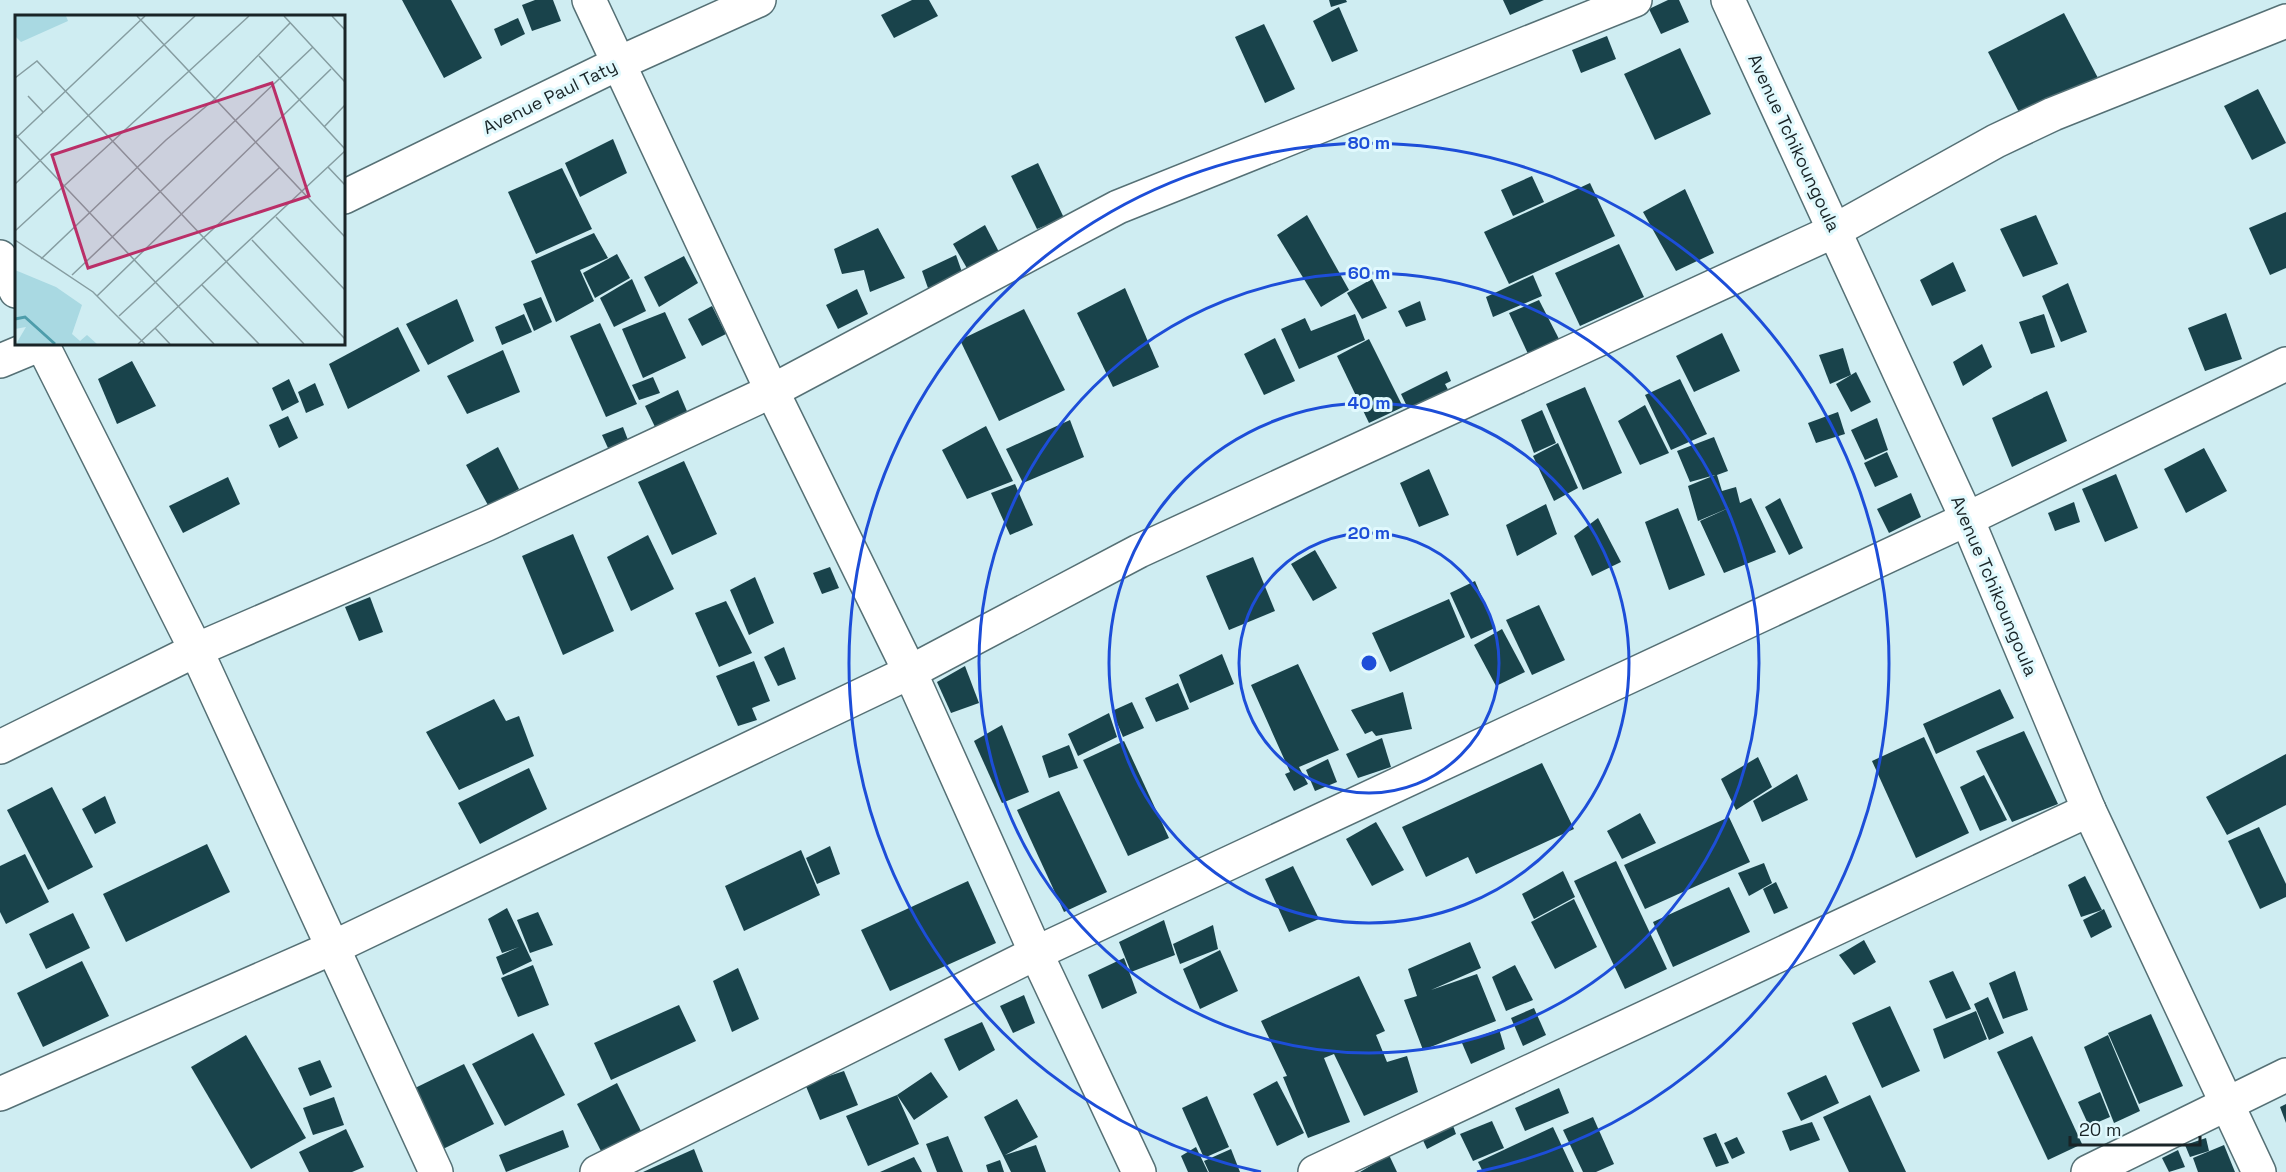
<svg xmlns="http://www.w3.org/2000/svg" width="2286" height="1172" viewBox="0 0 2286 1172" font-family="'Space Grotesk',sans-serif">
	<rect width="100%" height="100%" fill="#cfedf2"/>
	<g fill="#19434b">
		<polygon points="402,0 451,0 482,58 444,78"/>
		<polygon points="535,0 553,0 561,21 532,31 522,5"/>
		<polygon points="912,0 929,0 938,16 894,38 881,15"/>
		<polygon points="1329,0 1346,0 1347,2 1331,7"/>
		<polygon points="1503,0 1544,0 1510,15"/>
		<polygon points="1668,0 1679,0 1689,22 1661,34 1649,9"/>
		<polygon points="1339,7 1358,51 1332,62 1313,21"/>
		<polygon points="2064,13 2099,80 2023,120 1988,52"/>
		<polygon points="518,18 525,34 501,46 494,29"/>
		<polygon points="1264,24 1295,89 1265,103 1235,37"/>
		<polygon points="1607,36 1616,59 1581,73 1572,50"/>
		<polygon points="1680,48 1711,114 1655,140 1624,74"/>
		<polygon points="2258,89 2286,143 2252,160 2224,106"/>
		<polygon points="613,139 627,173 580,197 565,163"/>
		<polygon points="1038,163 1064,218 1037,229 1011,176"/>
		<polygon points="562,168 592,229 536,254 508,192"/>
		<polygon points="1532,176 1544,202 1513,216 1501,190"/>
		<polygon points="1590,183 1615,236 1509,284 1484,232"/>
		<polygon points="1685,189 1714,253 1676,271 1643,212"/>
		<polygon points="2286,212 2286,268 2270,275 2249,228"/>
		<polygon points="1307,215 1349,290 1321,307 1277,235"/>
		<polygon points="2036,215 2058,264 2023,277 2000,229"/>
		<polygon points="985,225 999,252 968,270 953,244"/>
		<polygon points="878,228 905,278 870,292 864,270 842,274 834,249"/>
		<polygon points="594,233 608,258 580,270 594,301 556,322 531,261"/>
		<polygon points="1619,244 1644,297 1580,326 1555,273"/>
		<polygon points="617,254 630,278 595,298 583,273"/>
		<polygon points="956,255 963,275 929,291 922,271"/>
		<polygon points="684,256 698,283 659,307 644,277"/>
		<polygon points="1953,262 1966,291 1932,306 1920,280"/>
		<polygon points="1533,275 1542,296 1493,317 1486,297"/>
		<polygon points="632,279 646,311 614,327 600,298"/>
		<polygon points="1372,279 1387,308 1362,319 1347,293"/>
		<polygon points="2068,283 2087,332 2061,342 2042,296"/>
		<polygon points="1125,288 1159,367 1113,387 1077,313"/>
		<polygon points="857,289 868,314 838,329 826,305"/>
		<polygon points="541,297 552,322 534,331 523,304"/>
		<polygon points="457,299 474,341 428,365 406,324"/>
		<polygon points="1539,300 1560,341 1529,356 1509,313"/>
		<polygon points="1420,301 1426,320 1406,327 1398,311"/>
		<polygon points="712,306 726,334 702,346 688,319"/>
		<polygon points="1024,309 1065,390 999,421 960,340"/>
		<polygon points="665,312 686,358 643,378 622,329"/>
		<polygon points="2226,313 2242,359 2205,371 2188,328"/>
		<polygon points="524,314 532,332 502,345 495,327"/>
		<polygon points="1355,314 1365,340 1299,369 1281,329 1305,318 1311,331"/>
		<polygon points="2044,314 2055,347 2031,354 2019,322"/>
		<polygon points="600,323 637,404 606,417 570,336"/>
		<polygon points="398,327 420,371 348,409 329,364"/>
		<polygon points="1722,333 1740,371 1694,392 1676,356"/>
		<polygon points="1275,338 1295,381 1264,395 1244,354"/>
		<polygon points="1369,339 1403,407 1369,423 1337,356"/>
		<polygon points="1982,344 1992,367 1963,386 1953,362"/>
		<polygon points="1843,348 1851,375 1830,384 1819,355"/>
		<polygon points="503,350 520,392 467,414 447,376"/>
		<polygon points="132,361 156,406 117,424 98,379"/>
		<polygon points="1447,371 1451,381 1445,384 1453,399 1413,419 1401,394"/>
		<polygon points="1856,372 1871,402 1851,412 1836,384"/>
		<polygon points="653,377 660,393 639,400 632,385"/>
		<polygon points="289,379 299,402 282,411 272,388"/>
		<polygon points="1680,379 1707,434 1671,450 1645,395"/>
		<polygon points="315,383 324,405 306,413 298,392"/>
		<polygon points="1585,387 1622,473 1583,490 1546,404"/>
		<polygon points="678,390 689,416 656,429 645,406"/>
		<polygon points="2047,391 2067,441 2012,467 1992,418"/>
		<polygon points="1645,405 1669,453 1640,465 1618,421"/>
		<polygon points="1542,410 1556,443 1534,453 1521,420"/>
		<polygon points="1838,412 1845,434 1816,443 1808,423"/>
		<polygon points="288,416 298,438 279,448 269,425"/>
		<polygon points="1877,418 1888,450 1865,460 1851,430"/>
		<polygon points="1070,420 1084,457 1023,483 1006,449"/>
		<polygon points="986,426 1013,481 967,499 942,450"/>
		<polygon points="623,427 633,453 613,459 602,435"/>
		<polygon points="1714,437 1728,471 1717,475 1722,491 1736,487 1740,503 1751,498 1776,552 1724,573 1700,521 1731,507 1698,521 1688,486 1715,475 1690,482 1677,451"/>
		<polygon points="1558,443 1578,488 1554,501 1533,456"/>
		<polygon points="498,447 519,489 489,507 466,465"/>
		<polygon points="2204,448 2227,491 2186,513 2164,469"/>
		<polygon points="1887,452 1898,477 1875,487 1864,463"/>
		<polygon points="684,461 717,534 672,555 638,482"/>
		<polygon points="1429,469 1449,515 1419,527 1400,483"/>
		<polygon points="2116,474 2138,528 2105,542 2082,489"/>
		<polygon points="228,477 240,504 183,533 169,506"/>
		<polygon points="1015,484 1033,525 1010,535 991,493"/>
		<polygon points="1911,493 1921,517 1889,533 1877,509"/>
		<polygon points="1780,498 1803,548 1789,555 1765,507"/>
		<polygon points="2074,502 2080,522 2055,531 2048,513"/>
		<polygon points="1546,504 1557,534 1517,556 1506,525"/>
		<polygon points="1678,508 1705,575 1669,590 1645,522"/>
		<polygon points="1598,518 1621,562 1592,576 1574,536"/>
		<polygon points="573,534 614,631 563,655 522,556"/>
		<polygon points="648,535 674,589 631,611 607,557"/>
		<polygon points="1315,550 1337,588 1313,601 1291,564"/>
		<polygon points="1253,557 1275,611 1229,630 1206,576"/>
		<polygon points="830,567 839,588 822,594 813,573"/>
		<polygon points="755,577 774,623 749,635 730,590"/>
		<polygon points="1475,581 1495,628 1471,639 1450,593"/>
		<polygon points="370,597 383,632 359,641 345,607"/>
		<polygon points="1449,599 1465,637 1390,672 1372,633"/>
		<polygon points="726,601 752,653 719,667 695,613"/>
		<polygon points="1539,605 1565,660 1532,675 1506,620"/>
		<polygon points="1502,629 1525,672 1496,686 1474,645"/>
		<polygon points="784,647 796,679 778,686 764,657"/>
		<polygon points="1222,654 1234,684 1190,703 1179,675"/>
		<polygon points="754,661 770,701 752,708 757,720 738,726 716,676"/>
		<polygon points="1298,664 1339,750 1299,767 1308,784 1294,791 1285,774 1290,772 1251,685"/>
		<polygon points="965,666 979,703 951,713 937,682"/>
		<polygon points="1178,683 1189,709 1156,722 1145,698"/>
		<polygon points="2000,689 2014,718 1936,754 1923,724"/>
		<polygon points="1403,692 1412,729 1376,736 1372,731 1365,734 1351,710"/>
		<polygon points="494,699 506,721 519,716 534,756 459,790 426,732"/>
		<polygon points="1132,702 1144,728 1123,737 1112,711"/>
		<polygon points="1109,713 1117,737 1078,756 1068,734"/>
		<polygon points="1002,725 1029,792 1002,803 974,741"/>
		<polygon points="2024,731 2058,804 2012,822 1976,751"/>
		<polygon points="1924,737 1969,833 1916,858 1872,761"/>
		<polygon points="1382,738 1391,767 1358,778 1346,754"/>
		<polygon points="1124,741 1169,838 1128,856 1083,760"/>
		<polygon points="1069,745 1078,768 1049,778 1042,756"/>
		<polygon points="2286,754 2286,805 2227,835 2206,797"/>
		<polygon points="1758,757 1772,787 1736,810 1721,779"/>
		<polygon points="1328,759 1337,782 1315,791 1306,770"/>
		<polygon points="1542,763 1574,829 1476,874 1468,857 1426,877 1402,827"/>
		<polygon points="529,768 547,809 480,844 458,803"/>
		<polygon points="1797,774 1808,800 1762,822 1753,801"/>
		<polygon points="1984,775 2007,820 1980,831 1960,787"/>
		<polygon points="52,787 93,867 48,890 7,810"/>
		<polygon points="1059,791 1107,892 1064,912 1017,810"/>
		<polygon points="105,796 116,823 95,834 82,809"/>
		<polygon points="1640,813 1656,843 1622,859 1607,831"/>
		<polygon points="1729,817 1750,862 1645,909 1624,865"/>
		<polygon points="1376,822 1404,870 1372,886 1346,839"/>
		<polygon points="2259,827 2286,884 2286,897 2260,909 2228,841"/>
		<polygon points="207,844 230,892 126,942 103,894"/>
		<polygon points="830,846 840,874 817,884 806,858"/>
		<polygon points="801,850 820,895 744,931 725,886"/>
		<polygon points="25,854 49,902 6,924 0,912 0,866"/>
		<polygon points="1616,861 1667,969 1625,989 1574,881"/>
		<polygon points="1764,863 1772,883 1749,896 1738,873"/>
		<polygon points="1293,866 1319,919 1289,932 1265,879"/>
		<polygon points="1563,871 1575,897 1534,919 1522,894"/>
		<polygon points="2085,876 2102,910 2081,917 2068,885"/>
		<polygon points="968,881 996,943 890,991 861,930"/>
		<polygon points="1776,882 1788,908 1774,914 1763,889"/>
		<polygon points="1729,887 1750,932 1673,967 1653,922"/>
		<polygon points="1574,899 1597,947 1555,969 1531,922"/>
		<polygon points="507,908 532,961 503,975 496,957 519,947 502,953 488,919"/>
		<polygon points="2104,909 2112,927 2091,938 2083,920"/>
		<polygon points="538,912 553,945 530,953 517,920"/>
		<polygon points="73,913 90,948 46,969 29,934"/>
		<polygon points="1164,920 1175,955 1131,972 1119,942"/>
		<polygon points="1213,925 1218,949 1180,964 1173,944"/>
		<polygon points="1864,940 1876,962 1854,975 1839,955"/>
		<polygon points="1470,942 1481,968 1431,990 1477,974 1496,1021 1423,1050 1404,1000 1417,996 1408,969"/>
		<polygon points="1220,950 1238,991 1200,1009 1183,969"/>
		<polygon points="1124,958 1137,993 1102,1009 1088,975"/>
		<polygon points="82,961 109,1016 43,1047 17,993"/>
		<polygon points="533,965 549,1005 518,1017 501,978"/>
		<polygon points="1515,965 1533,1000 1506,1011 1492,977"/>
		<polygon points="738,968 759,1019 732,1032 713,981"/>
		<polygon points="1953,971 1971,1009 1946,1019 1929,981"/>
		<polygon points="2015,971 2028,1010 2003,1019 1989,983"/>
		<polygon points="1359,976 1385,1031 1376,1035 1387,1062 1407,1056 1418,1092 1364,1116 1334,1054 1324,1058 1350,1122 1308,1138 1283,1077 1287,1076 1261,1021"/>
		<polygon points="1024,995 1035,1023 1013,1033 1000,1006"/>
		<polygon points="1988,997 2004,1033 1989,1040 1974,1004"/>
		<polygon points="679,1005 696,1041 611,1080 594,1043"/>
		<polygon points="1890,1006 1920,1071 1882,1088 1852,1023"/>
		<polygon points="1534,1008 1546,1035 1523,1046 1511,1018"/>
		<polygon points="1976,1011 1987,1039 1944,1059 1933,1029"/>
		<polygon points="2151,1014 2183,1086 2139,1104 2108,1033"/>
		<polygon points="982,1022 995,1050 959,1071 944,1039"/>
		<polygon points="1499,1029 1505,1049 1471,1064 1462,1043"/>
		<polygon points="533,1033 565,1095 505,1126 472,1064"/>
		<polygon points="246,1035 306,1138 251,1169 191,1067"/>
		<polygon points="2108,1035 2140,1111 2114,1123 2084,1047"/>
		<polygon points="2032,1036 2082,1144 2048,1160 1997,1052"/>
		<polygon points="320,1060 332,1087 310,1096 298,1068"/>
		<polygon points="464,1064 494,1124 441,1150 411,1090"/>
		<polygon points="844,1071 858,1105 820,1120 805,1084"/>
		<polygon points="931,1072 948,1097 914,1120 897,1095 919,1144 868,1166 846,1116 897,1095"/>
		<polygon points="1826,1075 1839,1103 1801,1121 1787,1093"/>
		<polygon points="1277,1081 1304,1133 1277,1146 1253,1094"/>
		<polygon points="617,1083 641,1131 601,1151 577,1104"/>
		<polygon points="1559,1088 1569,1113 1525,1131 1515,1108"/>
		<polygon points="2100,1092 2110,1117 2089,1126 2078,1102"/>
		<polygon points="1870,1095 1906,1172 1849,1172 1823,1117"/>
		<polygon points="1207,1096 1229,1147 1204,1158 1182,1108"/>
		<polygon points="334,1097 344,1125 313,1135 303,1108"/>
		<polygon points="1017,1099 1038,1137 1005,1155 1036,1145 1046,1172 1011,1172 984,1117"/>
		<polygon points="2286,1104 2286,1123 2280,1107"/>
		<polygon points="1593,1117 1614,1164 1596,1172 1583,1172 1563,1130"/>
		<polygon points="1492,1121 1504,1148 1473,1161 1460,1134"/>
		<polygon points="1812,1122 1820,1140 1790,1151 1782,1131"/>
		<polygon points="1452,1123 1456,1134 1427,1149 1421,1136"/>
		<polygon points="1553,1127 1574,1172 1483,1172 1478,1162"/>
		<polygon points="346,1129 364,1167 352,1172 309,1172 299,1152"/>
		<polygon points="563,1130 569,1147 506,1172 499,1155"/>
		<polygon points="1716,1133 1729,1163 1716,1167 1703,1138"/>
		<polygon points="948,1136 963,1172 937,1172 926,1144"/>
		<polygon points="1737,1137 1745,1153 1732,1159 1724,1143"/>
		<polygon points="2206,1138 2209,1151 2190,1157 2185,1145"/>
		<polygon points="2224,1145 2235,1172 2198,1172 2193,1158"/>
		<polygon points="1196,1147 1208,1172 1188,1172 1181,1156"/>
		<polygon points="694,1149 703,1172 643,1172"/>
		<polygon points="1231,1149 1240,1172 1209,1172 1204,1161"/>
		<polygon points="2178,1150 2185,1167 2169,1172 2162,1158"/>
		<polygon points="1389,1155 1397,1172 1360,1172"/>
		<polygon points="914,1157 922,1172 880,1172"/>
		<polygon points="1000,1160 1004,1172 988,1172 986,1165"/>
	</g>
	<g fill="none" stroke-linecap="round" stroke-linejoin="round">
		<defs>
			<g id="street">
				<polyline points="589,0 772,391 910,672 1036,953 1139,1172"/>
				<polyline points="344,197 617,64 759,0"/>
				<polyline points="0,257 16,291"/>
				<polyline points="42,344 196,650 436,1172"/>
				<polyline points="0,361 41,344"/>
				<polyline points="0,747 196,650 487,524 772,391 1118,207 1635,0"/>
				<polyline points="0,1094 332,948 910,672 1139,551 1834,231 1996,141 2053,114 2286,21"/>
				<polyline points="597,1172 1036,953 1967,519 2286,364"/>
				<polyline points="1315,1172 2089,810"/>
				<polyline points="2088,1172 2286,1075"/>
			</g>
			<polyline id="secondary" points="1728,0 1967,519 2089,810 2259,1172"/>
		</defs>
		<use href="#street" stroke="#557075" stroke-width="36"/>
		<use href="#secondary" stroke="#557075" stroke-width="36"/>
		<use href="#street" stroke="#fff" stroke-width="33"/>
		<use href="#secondary" stroke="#fff" stroke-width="33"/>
	</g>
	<g fill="none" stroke="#1d4ed8" stroke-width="3">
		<circle cx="1369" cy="663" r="130"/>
		<circle cx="1369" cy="663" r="260"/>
		<circle cx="1369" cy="663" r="390"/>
		<path d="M1261 1172A520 520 0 1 1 1477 1172"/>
	</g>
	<g text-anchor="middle" stroke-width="6" stroke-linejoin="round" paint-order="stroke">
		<g font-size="18" fill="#192427" stroke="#e1f9fd">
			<text transform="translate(550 97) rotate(-26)" y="6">Avenue Paul Taty</text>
			<text transform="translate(1794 143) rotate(65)" y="6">Avenue Tchikoungoula</text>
			<text transform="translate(1994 586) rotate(67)" y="6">Avenue Tchikoungoula</text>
		</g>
	</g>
	<g transform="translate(15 15)">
		<rect width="330" height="330" fill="#cfedf2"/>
		<path d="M0,1H51L53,6L6,27L0,21ZM0,255L41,272L67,290L57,319L65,326L72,320L82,329H1L11,312L0,314Z" fill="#a9d9e2"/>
		<path fill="none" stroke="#4e9dab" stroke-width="3" d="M0,304L10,302L40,329"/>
		<path fill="none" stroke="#869da1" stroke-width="1.5" d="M122,1L330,222M269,1L330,67M317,1L330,15M244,41L330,134M0,63L22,46L289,329M13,81L28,97M309,112L330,90M0,119L199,329M1,123L130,1M313,152L330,170M0,169L180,1M261,202L330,275M0,216L234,1M0,225L78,277L130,329M237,225L330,324M26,244L151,125L201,83L275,8M57,260L298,32M187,270L244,329M82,281L316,54M104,301L264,153M140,313L155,329M123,329L330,136"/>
		<path fill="#ba2f68" fill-opacity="0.15" stroke="#ba2f68" stroke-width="3" d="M257,68L294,181L73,253L37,140Z"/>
		<rect width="330" height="330" fill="none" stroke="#192427" stroke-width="3"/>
	</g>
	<circle cx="1369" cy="663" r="9" fill="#1d4ed8" stroke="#e1f9fd" stroke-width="3"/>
	<g font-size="18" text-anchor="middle" font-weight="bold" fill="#1d4ed8" stroke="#e1f9fd" stroke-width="6" stroke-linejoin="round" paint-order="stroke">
		<text x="1369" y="149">80 m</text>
		<text x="1369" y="279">60 m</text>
		<text x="1369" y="409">40 m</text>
		<text x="1369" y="539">20 m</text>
	</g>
	<path d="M2070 1136v9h130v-9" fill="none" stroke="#192427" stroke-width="3"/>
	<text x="2079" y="1136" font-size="18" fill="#192427" stroke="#e1f9fd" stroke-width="4.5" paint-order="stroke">20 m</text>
</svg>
